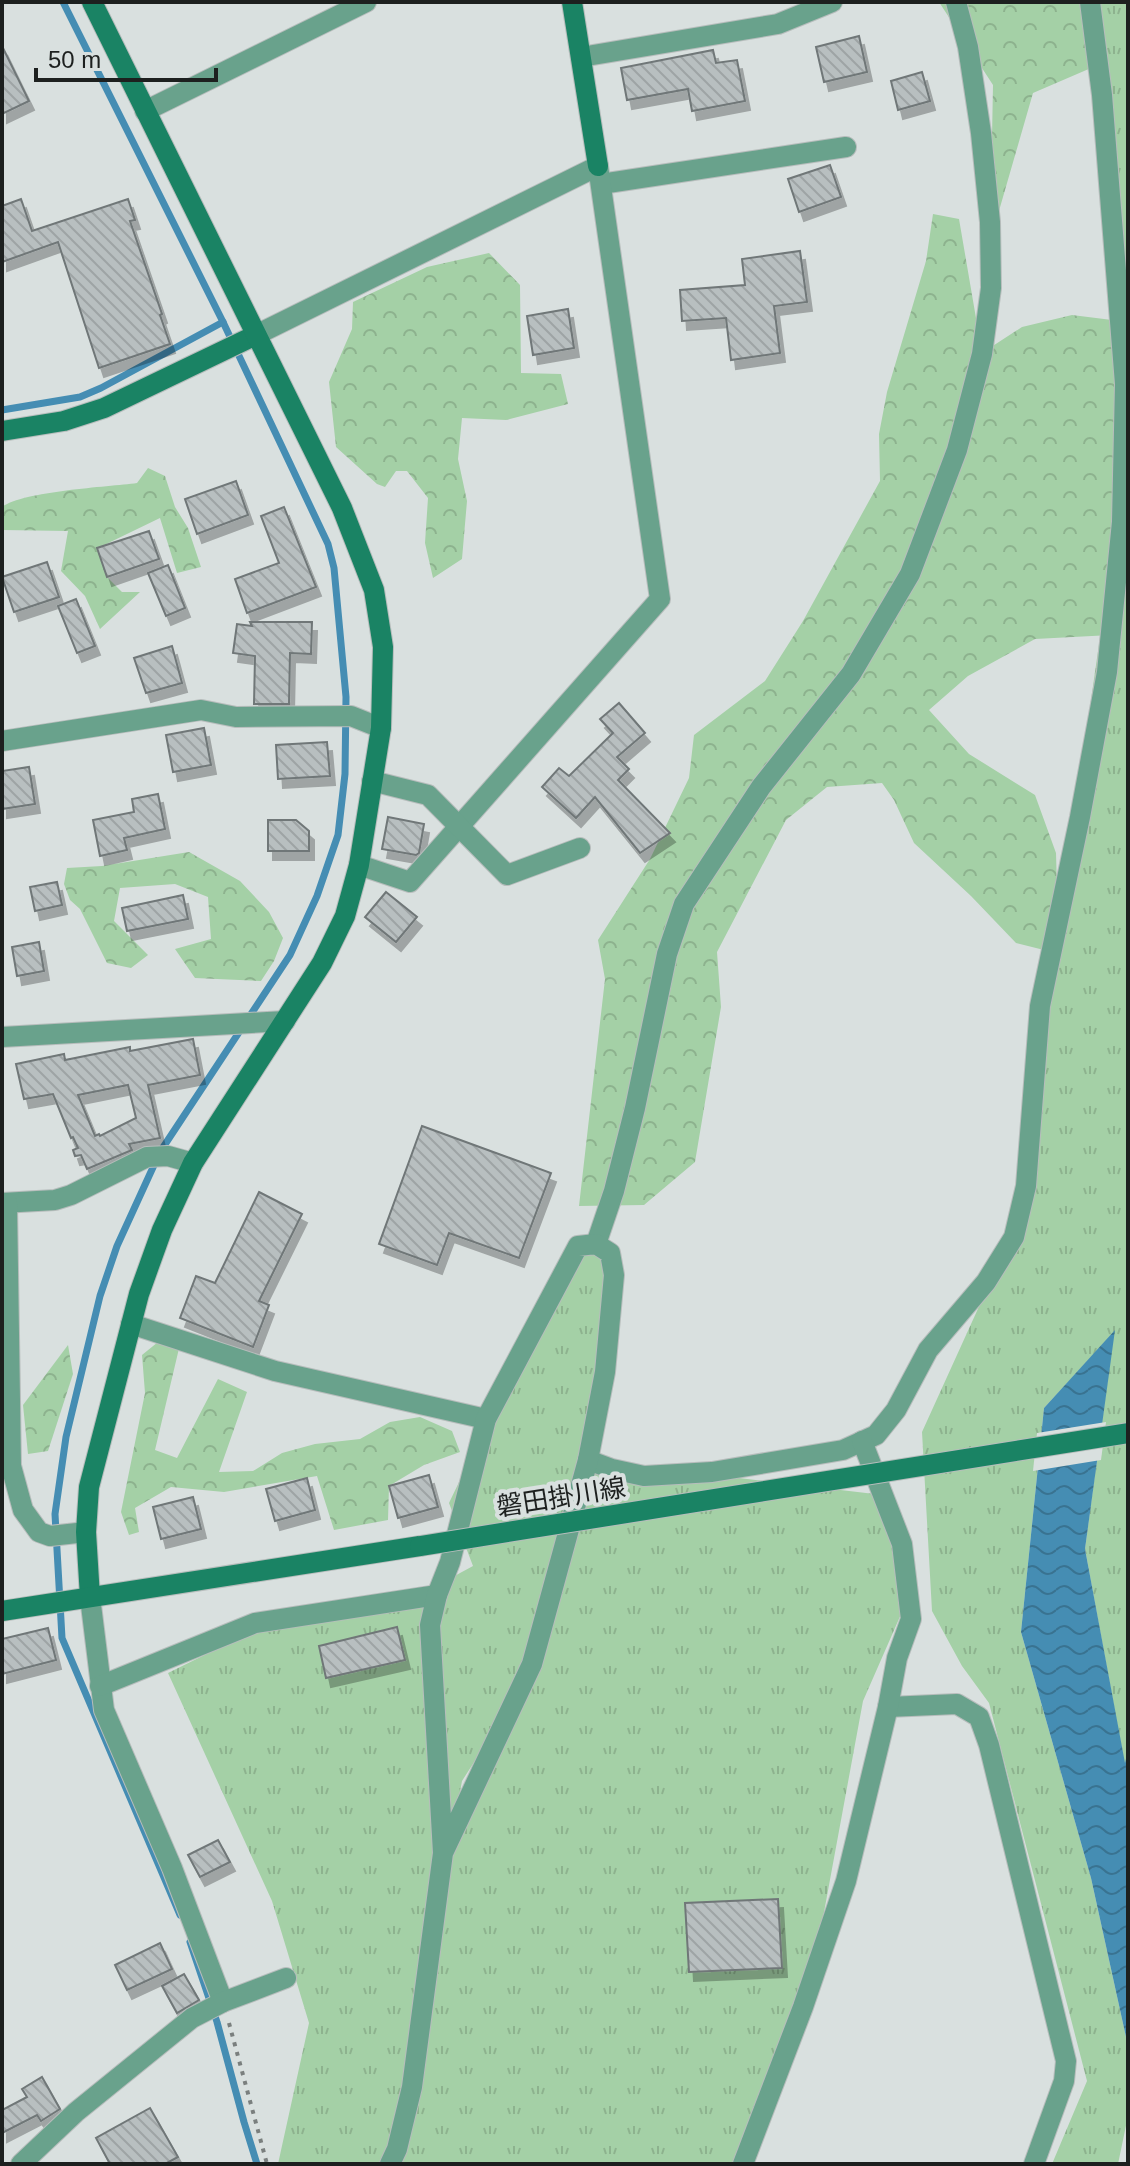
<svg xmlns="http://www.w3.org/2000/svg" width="1130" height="2166" viewBox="0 0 1130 2166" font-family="Helvetica,'Noto Sans JP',sans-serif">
	<defs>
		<pattern id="grass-tufts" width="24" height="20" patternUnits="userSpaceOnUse" patternTransform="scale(2)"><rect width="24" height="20" fill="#a4d0a6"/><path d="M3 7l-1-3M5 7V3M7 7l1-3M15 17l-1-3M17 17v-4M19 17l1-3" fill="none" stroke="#8db28e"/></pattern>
		<pattern id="forest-crowns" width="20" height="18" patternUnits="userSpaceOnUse" patternTransform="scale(2)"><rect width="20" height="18" fill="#a4d0a6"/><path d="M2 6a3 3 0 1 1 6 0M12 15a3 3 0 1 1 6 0" fill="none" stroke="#8db28e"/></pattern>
		<pattern id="water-waves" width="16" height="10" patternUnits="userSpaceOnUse" patternTransform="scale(2)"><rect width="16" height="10" fill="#458db3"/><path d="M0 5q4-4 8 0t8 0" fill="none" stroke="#397391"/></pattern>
		<pattern id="building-back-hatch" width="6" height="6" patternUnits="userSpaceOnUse" patternTransform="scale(2)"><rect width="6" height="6" fill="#b8bfc0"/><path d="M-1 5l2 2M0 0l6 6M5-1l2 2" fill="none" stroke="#9ea4a5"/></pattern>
		<filter id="shadow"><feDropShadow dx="5" dy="9" stdDeviation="0" flood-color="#0004"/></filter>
	</defs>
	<rect width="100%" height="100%" fill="#d9e0df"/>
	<g fill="url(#grass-tufts)" fill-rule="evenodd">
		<polygon points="1095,2 1128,2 1128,1750 1125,1766 1085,1549 1114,1332 1044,1408 1021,1632 1091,1878 1128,2046 1128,2116 1118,2164 1052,2164 1087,2081 989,1703 962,1666 932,1611 922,1432 1016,1225 1123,476"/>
		<path d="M578,1246L610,1253L588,1460L883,1495L909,1596L863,1701L822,1923L741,2164H278L309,2023L272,1901L168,1673L278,1619L412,1599L473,1566L449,1503L515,1365ZM510,1706L457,1823L429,1958L462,1781Z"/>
	</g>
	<g fill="url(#forest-crowns)">
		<polygon points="939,2 1090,2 1098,65 1033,93 990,242 993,85"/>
		<polygon points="933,214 959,219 982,353 1022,327 1072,315 1120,321 1111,635 1035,639 968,676 929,710 969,754 1035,795 1056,853 1058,923 1052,952 1016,943 971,896 914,843 894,800 882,783 827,787 786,820 717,952 721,1007 695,1162 644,1205 579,1206 605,979 598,940 650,859 689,778 694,735 765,681 803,621 880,481 879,434 887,392 926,261"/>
		<polygon points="489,253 520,285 521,373 561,374 568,404 506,420 462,418 458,459 467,501 462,559 433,578 425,543 428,498 407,471 396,471 385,487 377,484 336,447 329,382 352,329 353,302 427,267"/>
		<path d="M148,468L165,476L175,507L188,528L201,567L177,573L160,518L98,548L107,577L122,592H140L100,629L85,596L61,571L68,531L2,530V507C24,491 107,487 137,483Z"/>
		<polygon points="189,852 240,881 269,912 283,938 274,961 261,981 195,978 175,949 211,939 208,897 175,884 120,888 114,921 148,955 131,968 107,963 80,909 70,900 64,884 67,868 102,866"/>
		<polygon points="181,1340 155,1450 177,1458 218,1379 247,1392 219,1472 253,1471 282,1453 315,1444 360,1439 390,1422 420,1417 452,1431 460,1452 424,1465 389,1486 388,1520 334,1530 317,1476 224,1492 171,1487 135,1508 139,1532 129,1535 121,1512 145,1393 142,1355 158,1342"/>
		<polygon points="68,1345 73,1374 48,1451 28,1454 23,1405"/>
	</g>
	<polygon fill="url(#water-waves)" points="1115,1330 1085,1549 1125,1763 1128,1750 1128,2046 1091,1878 1021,1632 1044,1408"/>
	<polygon fill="#d9e0df" points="1106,1422 1101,1460 1033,1471 1037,1433"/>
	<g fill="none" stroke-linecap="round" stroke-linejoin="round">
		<g stroke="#458db3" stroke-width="7">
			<polyline points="63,2 223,322 328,544 334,568 346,697 345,774 338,835 317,896 290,955 160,1152 117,1246 100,1296 66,1437 55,1514 62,1638 180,1915"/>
			<polyline points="2,410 80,397 101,388 223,322"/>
			<polyline points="190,1942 217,2022 244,2122 257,2164"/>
		</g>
	</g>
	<g fill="url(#building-back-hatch)" stroke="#707778" stroke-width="2" fill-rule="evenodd" filter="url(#shadow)">
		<polygon points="859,36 867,72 824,82 816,47"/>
		<polygon points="2,46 29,101 2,114"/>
		<polygon points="713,50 716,63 737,60 745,101 692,111 688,89 627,100 621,68"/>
		<polygon points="922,72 930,101 898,110 891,81"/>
		<polygon points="830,165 841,197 799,212 788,179"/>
		<polygon points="21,199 32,231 128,199 135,220 130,221 162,314 160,315 170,344 99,368 58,242 2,262 2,206"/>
		<polygon points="800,251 807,302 774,306 780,353 731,360 726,318 682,321 680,290 745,285 742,259"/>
		<polygon points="568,309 574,348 533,355 527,316"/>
		<polygon points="236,481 248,515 197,534 185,499"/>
		<polygon points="284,507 316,587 247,613 235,579 279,563 261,516"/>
		<polygon points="149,531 159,559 107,577 97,548"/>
		<polygon points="47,562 59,597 14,612 2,577"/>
		<polygon points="168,565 185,608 166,616 148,573"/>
		<polygon points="76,599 95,646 77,653 58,606"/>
		<polygon points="250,622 312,622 311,654 290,653 289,704 254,704 255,656 233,653 237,624 252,626"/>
		<polygon points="172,646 182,683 146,693 134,658"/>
		<polygon points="619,703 645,733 617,757 629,769 618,780 670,833 640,853 595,797 576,818 542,787 559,768 569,776 613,733 600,719"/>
		<polygon points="204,728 211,765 173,772 166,735"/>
		<polygon points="327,742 330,776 278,779 276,745"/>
		<polygon points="29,767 35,804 2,809 2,771"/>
		<polygon points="158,794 165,829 124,838 127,850 100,856 93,820 134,812 132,799"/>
		<polygon points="388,817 424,824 419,853 416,855 382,849"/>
		<polygon points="268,820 296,820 309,831 309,851 268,851"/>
		<polygon points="57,882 62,905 35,911 30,887"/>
		<polygon points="386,892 417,917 396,942 365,917"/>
		<polygon points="183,895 188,919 127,931 122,908"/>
		<polygon points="39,942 44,971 17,976 12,947"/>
		<path d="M193,1039L200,1075L148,1085L160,1138L129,1144L132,1150L87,1169L81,1155L75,1156L73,1150L78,1148L73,1137L71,1138L53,1094L24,1099L16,1064L64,1054L65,1060L130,1047V1051ZM128,1085L136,1118L100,1136L99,1134L95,1136L78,1095Z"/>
		<polygon points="422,1126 551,1173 519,1258 449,1233 437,1265 379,1244"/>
		<polygon points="259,1192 302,1214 259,1301 269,1305 253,1347 180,1318 196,1276 215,1283"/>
		<polygon points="429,1475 438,1507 398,1518 389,1486"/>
		<polygon points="307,1478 315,1510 275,1521 266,1489"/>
		<polygon points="193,1497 201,1529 161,1539 153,1507"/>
		<polygon points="397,1627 405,1660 326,1678 319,1646"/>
		<polygon points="48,1628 56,1660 2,1674 2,1639"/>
		<polygon points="218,1840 230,1862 200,1877 188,1855"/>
		<polygon points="778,1899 782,1968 689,1972 685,1903"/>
		<polygon points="160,1943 172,1969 127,1990 115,1965"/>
		<polygon points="184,1974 199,2000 177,2013 162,1986"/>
		<polygon points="42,2077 60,2109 41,2121 37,2115 2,2133 2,2110 27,2097 22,2089"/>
		<polygon points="150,2108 178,2157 165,2164 110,2164 96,2138"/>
	</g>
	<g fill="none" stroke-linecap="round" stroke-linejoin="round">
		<defs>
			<g id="street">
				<polyline points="581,57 778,24 832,2"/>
				<polyline points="145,111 366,2"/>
				<polyline points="601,184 846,147"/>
				<polyline points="256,335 598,166 660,599 410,882 359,865"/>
				<polyline points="2,741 201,710 236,717 351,716 381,728"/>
				<polyline points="372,781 428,795 507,875 580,848"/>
				<polyline points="2,1037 285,1021"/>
				<polyline points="2,1203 55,1200 71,1195 147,1157 168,1156 193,1163"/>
				<polyline points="7,1203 11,1466 23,1510 39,1532 50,1536 86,1532"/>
				<polyline points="596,1244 614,1191 635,1108 667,954 684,904 761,787 851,674 910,574 957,450 982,354 991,288 990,222 981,133 968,47 956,2"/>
				<polyline points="131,1324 275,1371 486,1419"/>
				<polyline points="588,1460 612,1469 644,1476 712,1472 843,1450 876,1435 896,1410 928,1350 986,1282 1014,1237 1026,1186 1040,1006 1080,817 1107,672 1122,522 1125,384 1102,95 1090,2"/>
				<polyline points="90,1597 104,1710 172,1868 223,2002"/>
				<polyline points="100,1686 255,1623 437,1595"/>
				<polyline points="888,1707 957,1704 979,1717 989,1745 1066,2061 1064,2081 1034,2164"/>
				<polyline points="21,2164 76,2112 192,2018 223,2002 286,1978"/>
				<polyline points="390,2164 397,2149 412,2087 443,1853 430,1625 437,1595 450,1562 486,1419 578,1246 596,1244 610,1253 614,1275 605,1372 588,1460 532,1664 443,1853"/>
				<polyline points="743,2164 803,2007 846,1881 888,1707 897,1658 911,1619 902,1544 862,1441"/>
			</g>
			<g id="secondary">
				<polyline points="572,2 598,166"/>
				<polyline points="2,431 64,421 104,408 256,335"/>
				<polyline points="90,1597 86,1532 89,1487 139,1294 162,1230 193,1163 322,963 345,916 359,865 381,728 383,647 374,590 342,508 92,2"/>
				<polyline points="2,1611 420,1546"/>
			</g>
		</defs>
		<use href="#street" stroke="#b7bdbc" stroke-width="22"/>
		<use href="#secondary" stroke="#b7bdbc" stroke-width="22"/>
		<polyline stroke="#7a7f7e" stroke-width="4" stroke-dasharray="4 6" stroke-linecap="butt" points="229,2023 267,2164"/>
		<use href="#street" stroke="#69a28c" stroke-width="20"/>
		<use href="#secondary" stroke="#1a8364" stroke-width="20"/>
		<defs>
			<polyline id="secondary-bridge" points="420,1546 1128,1433"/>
		</defs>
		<use href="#secondary-bridge" stroke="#b7bdbc" stroke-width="22" stroke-linecap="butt"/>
		<use href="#secondary-bridge" stroke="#1a8364" stroke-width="20"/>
	</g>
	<g text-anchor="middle" stroke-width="8" stroke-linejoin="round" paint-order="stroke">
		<g font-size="26" fill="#1d201f" stroke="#d9e0df">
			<text transform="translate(561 1497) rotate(-9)" y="9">磐田掛川線</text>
		</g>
	</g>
	<rect width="1130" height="2166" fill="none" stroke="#1d201f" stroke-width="8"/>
	<path d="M36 68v12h180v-12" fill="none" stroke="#1d201f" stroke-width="4"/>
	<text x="48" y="68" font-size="24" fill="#1d201f" stroke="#d9e0df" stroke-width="6" paint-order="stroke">50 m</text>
</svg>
